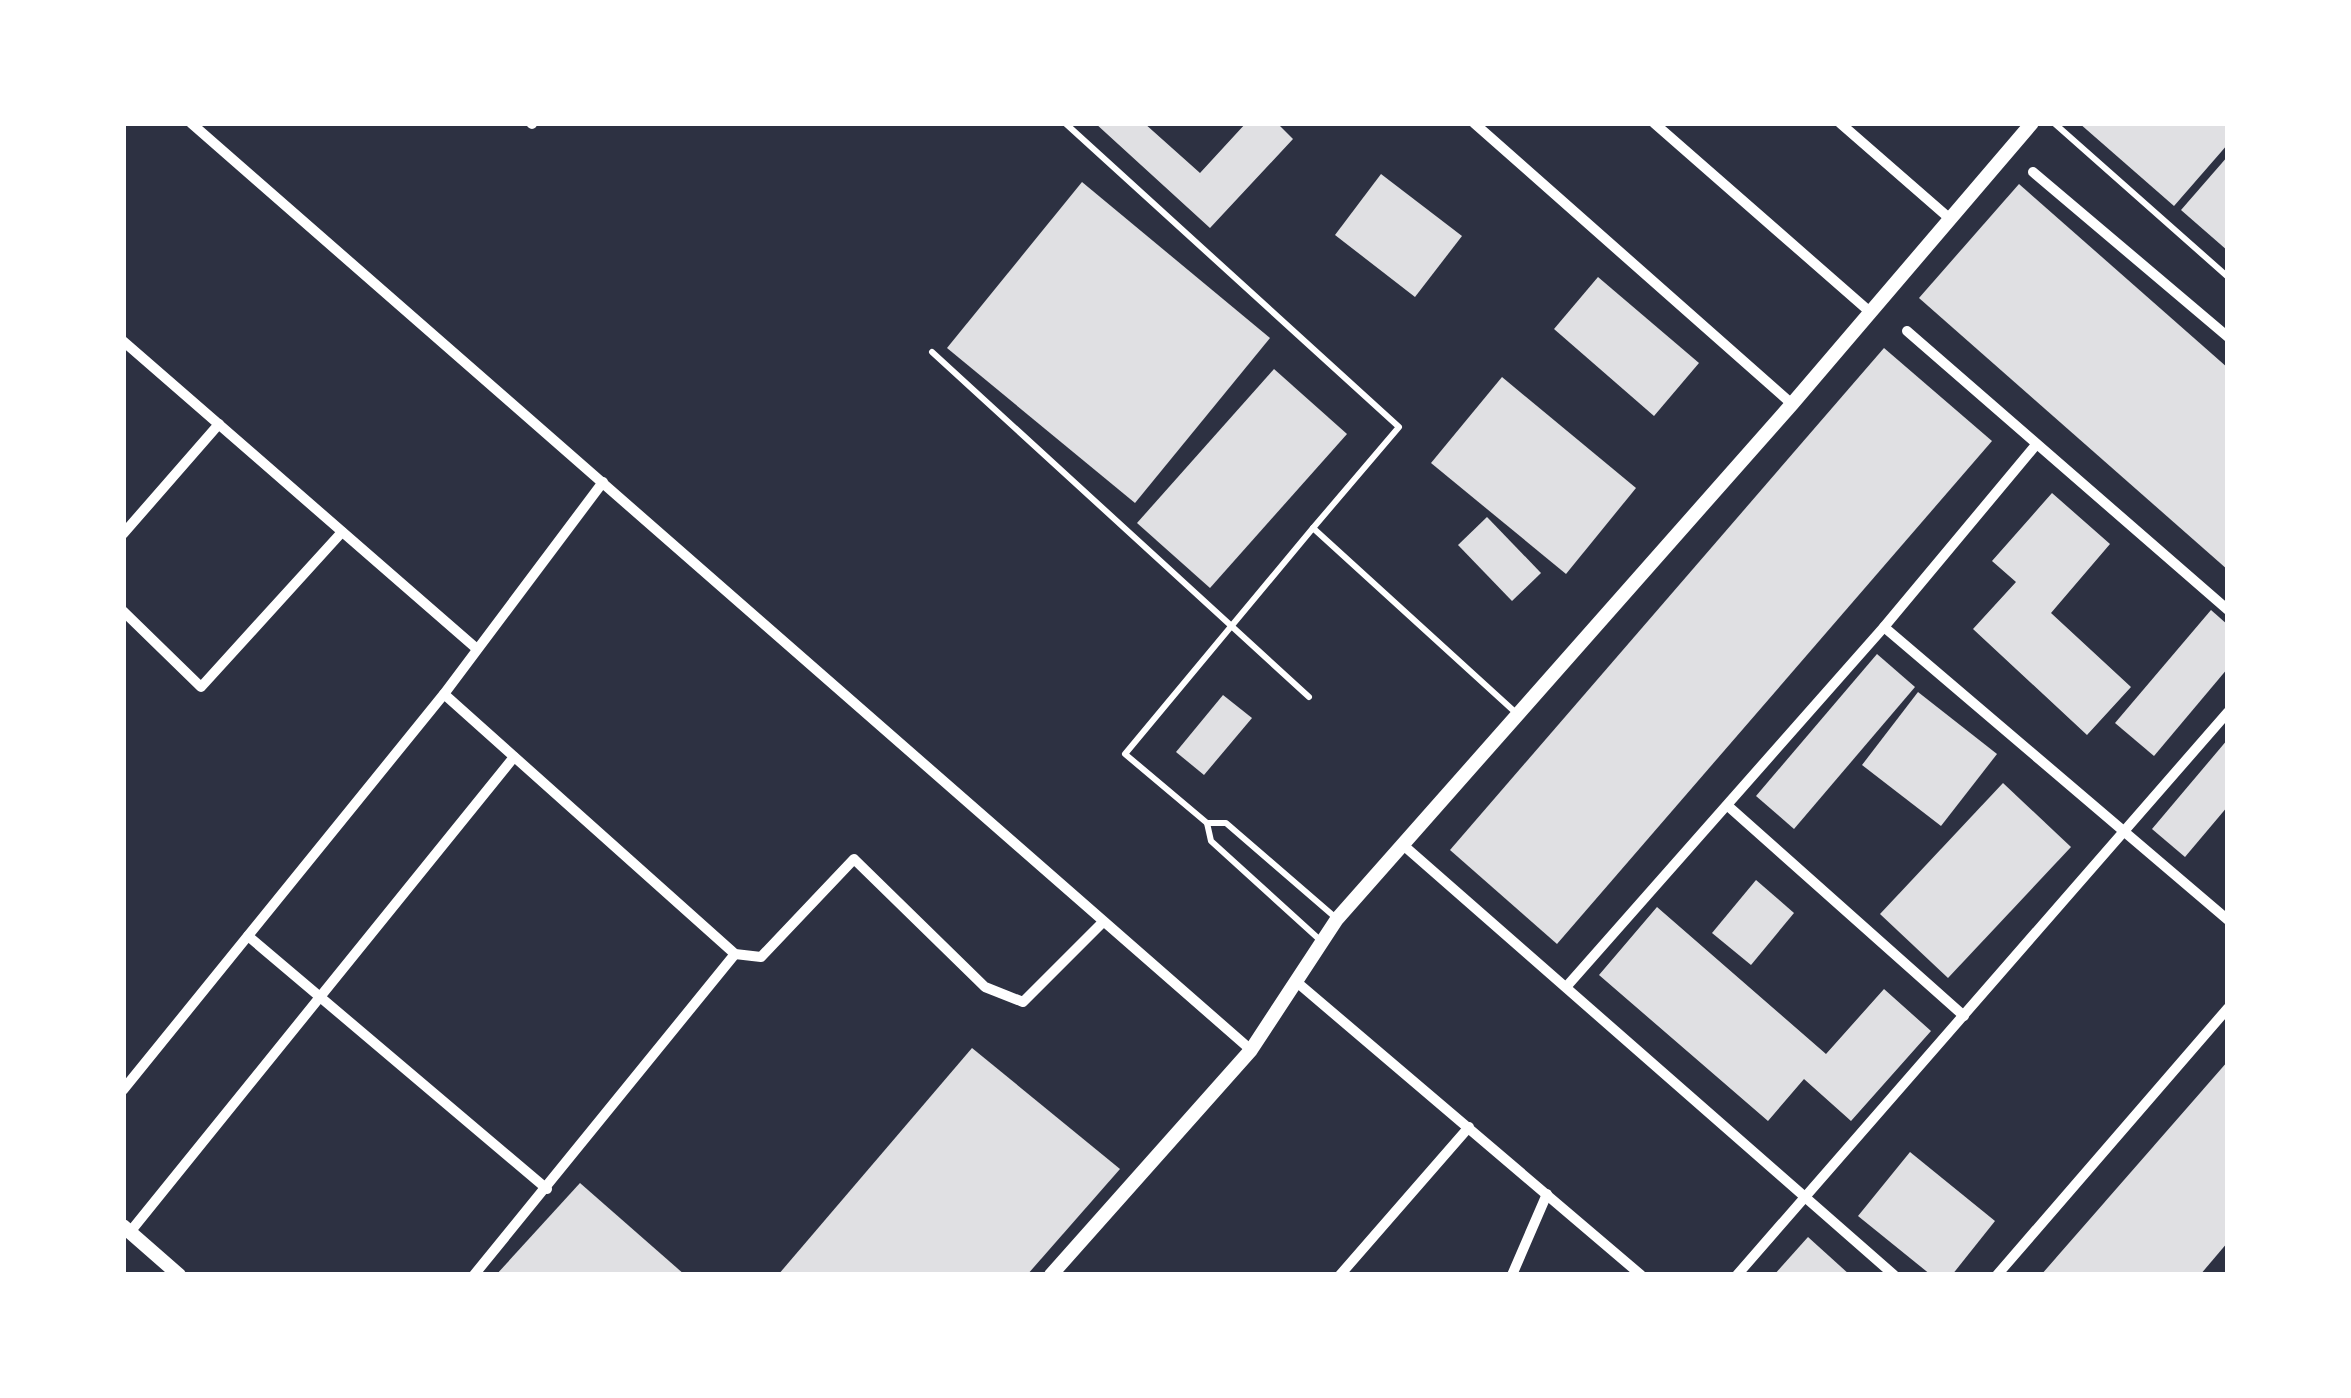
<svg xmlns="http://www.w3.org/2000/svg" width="2351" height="1398" viewBox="0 0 2351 1398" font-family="'PT Serif',serif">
	<rect width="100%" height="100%" fill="#2d3142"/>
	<g fill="#e0e0e3">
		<polygon points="1095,123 1144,123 1200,173 1246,123 1277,123 1293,139 1210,228"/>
		<polygon points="2079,123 2228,123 2228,144 2174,206"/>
		<polygon points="2228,156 2228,251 2181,210"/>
		<polygon points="1381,174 1462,236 1415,297 1335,235"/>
		<polygon points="1082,182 1270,338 1135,503 947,348"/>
		<polygon points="2019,184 2228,368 2228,570 1919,298"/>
		<polygon points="1598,277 1699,363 1654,416 1554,329"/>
		<polygon points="1884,348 1992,441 1557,944 1450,850"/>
		<polygon points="1274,369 1347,434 1210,588 1137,523"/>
		<polygon points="1502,377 1636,488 1566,574 1431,463"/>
		<polygon points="2052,493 2110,544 2051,613 2131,687 2087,735 1973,629 2016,582 1992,561"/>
		<polygon points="1487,517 1541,573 1512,601 1458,545"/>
		<polygon points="2211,610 2228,625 2228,668 2154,756 2115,723"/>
		<polygon points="1877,654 1915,687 1794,829 1756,796"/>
		<polygon points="1918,692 1997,754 1941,826 1862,765"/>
		<polygon points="1223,695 1252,718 1204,775 1176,752"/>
		<polygon points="2228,739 2228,806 2185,857 2152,829"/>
		<polygon points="2003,783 2071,847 1948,978 1880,914"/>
		<polygon points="1756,880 1794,913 1751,965 1712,933"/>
		<polygon points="1657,907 1826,1054 1884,989 1931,1031 1851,1121 1804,1079 1768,1121 1599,975"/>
		<polygon points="972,1048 1120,1169 1027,1275 778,1275"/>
		<polygon points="2228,1061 2228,1242 2200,1275 2041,1275"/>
		<polygon points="1910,1152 1995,1221 1952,1275 1931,1275 1858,1216"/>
		<polygon points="580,1183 685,1275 496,1275"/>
		<polygon points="1808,1237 1850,1275 1774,1275"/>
	</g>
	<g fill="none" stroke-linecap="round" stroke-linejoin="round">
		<g stroke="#fff" stroke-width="6">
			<polyline points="1065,123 1399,427 1313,528"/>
			<polyline points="2054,123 2228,277"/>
			<polyline points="932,352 1309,697"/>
			<polyline points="1207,823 1226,823 1336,918"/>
			<polyline points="1320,940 1211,841 1207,823 1125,754 1313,528 1515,712"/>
		</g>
		<g stroke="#fff" stroke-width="10">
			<polyline points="191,123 1251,1050"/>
			<polyline points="531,123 532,124"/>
			<polyline points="1474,123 1792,404"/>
			<polyline points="1654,123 1870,312"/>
			<polyline points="1840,123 1949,218"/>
			<polyline points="2033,172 2228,337"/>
			<polyline points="1907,331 2228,610"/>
			<polyline points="123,341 477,649"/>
			<polyline points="123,534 219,424"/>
			<polyline points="123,611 201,687 342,532"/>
			<polyline points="1884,627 2228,920"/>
			<polyline points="444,694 735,954 761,957 854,859 985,987 1023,1002 1103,922"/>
			<polyline points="1728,806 1964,1016"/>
			<polyline points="1402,844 1894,1275"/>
			<polyline points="248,936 547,1189"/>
			<polyline points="1299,984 1641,1275"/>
			<polyline points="1567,986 1884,627 2035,446"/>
			<polyline points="123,1090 444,694 603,482"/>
			<polyline points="130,1232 514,757"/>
			<polyline points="474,1275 735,954"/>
			<polyline points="1340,1275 1469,1127"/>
			<polyline points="1512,1275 1547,1194"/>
			<polyline points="1737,1275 2228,712"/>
			<polyline points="1997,1275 2228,1008"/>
		</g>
		<g stroke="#fff" stroke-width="14">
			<polyline points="123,1226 179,1275"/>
			<polyline points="1051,1275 1251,1050 1337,919 1792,404 2032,123"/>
		</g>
	</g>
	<rect width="2351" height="1398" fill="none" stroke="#ffffff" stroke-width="252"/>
</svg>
